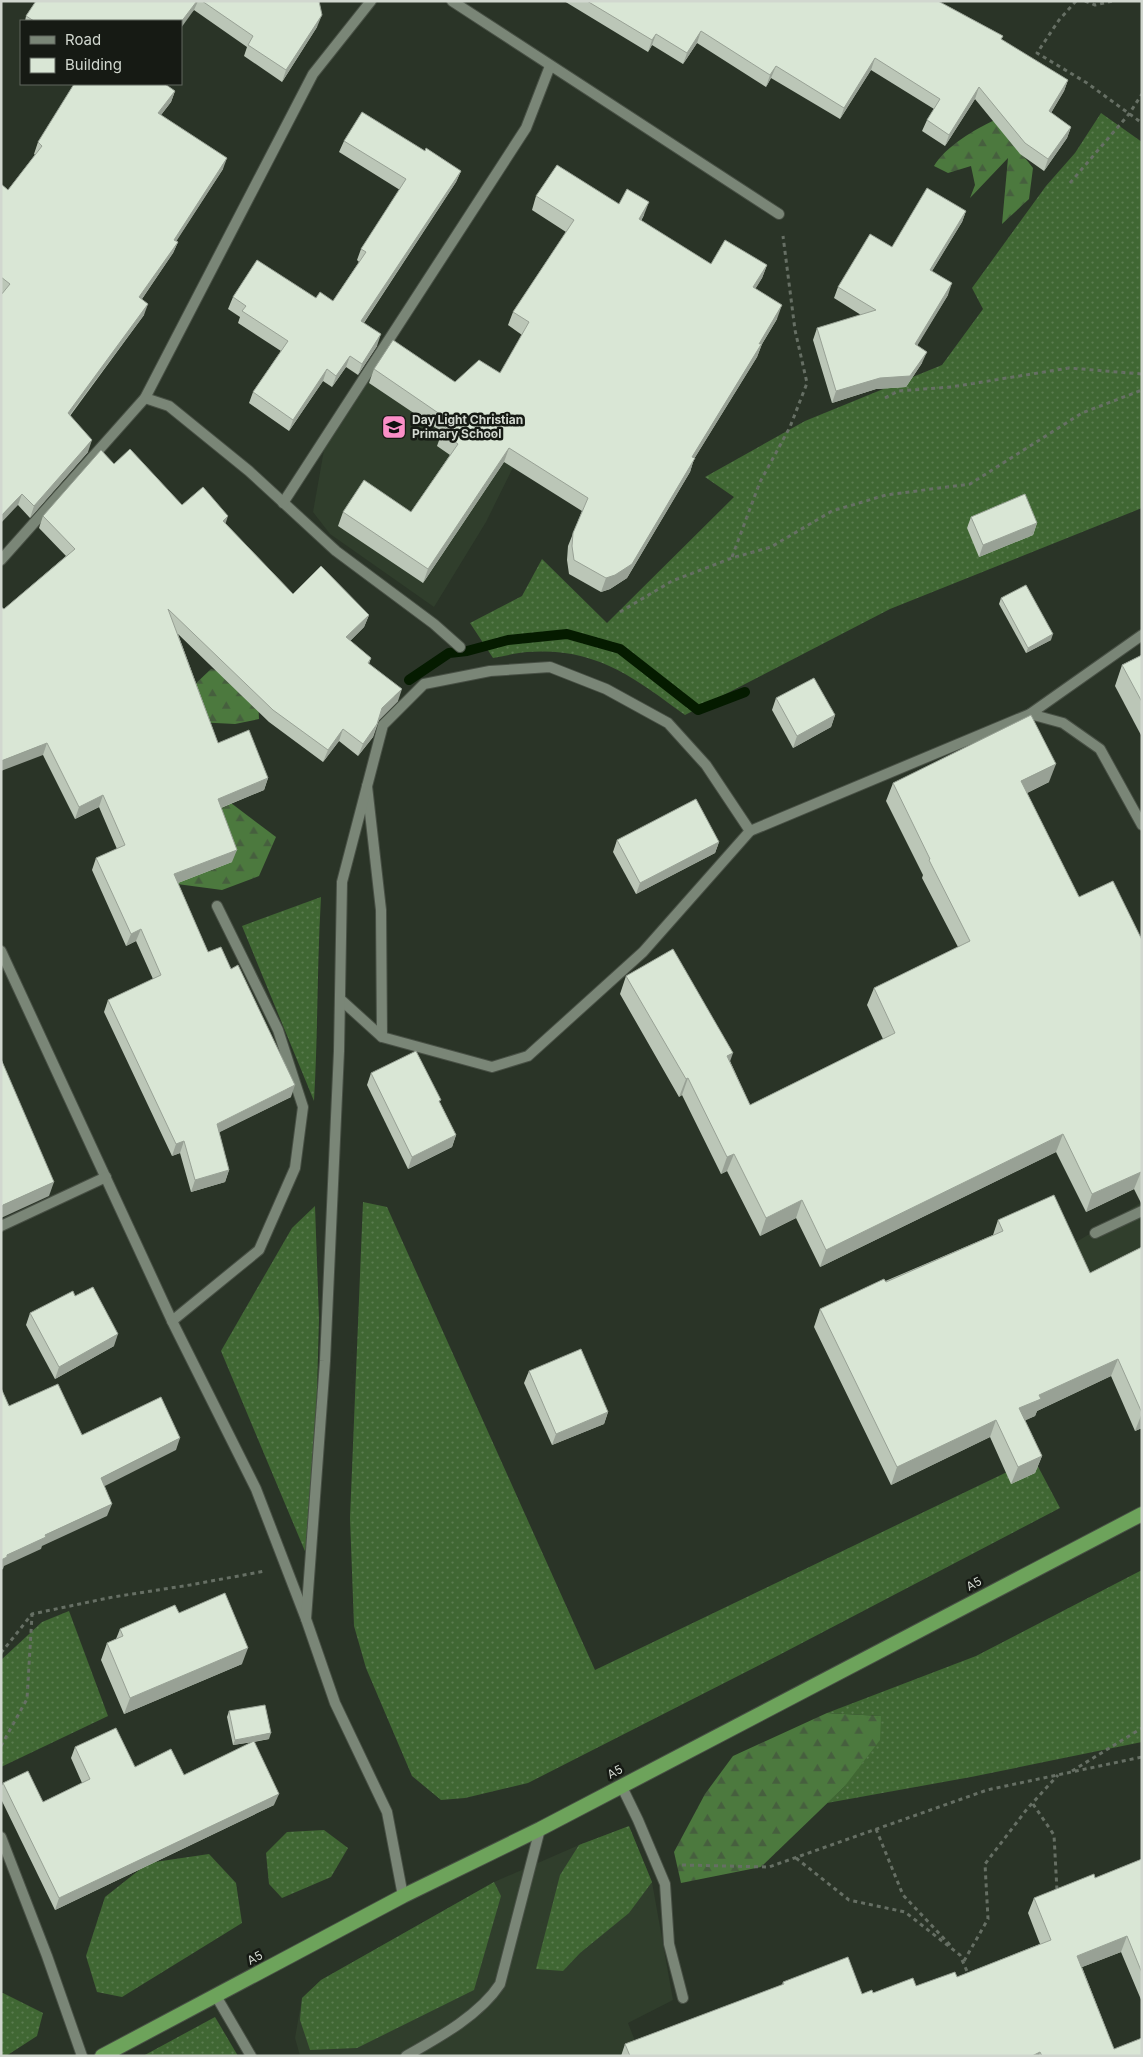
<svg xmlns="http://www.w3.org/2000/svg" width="1143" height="2057" viewBox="0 0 1143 2057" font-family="Inter,sans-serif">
	<defs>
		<pattern id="grass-dots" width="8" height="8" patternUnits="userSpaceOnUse" patternTransform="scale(1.25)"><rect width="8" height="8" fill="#406733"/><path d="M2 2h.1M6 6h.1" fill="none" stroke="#5b7c50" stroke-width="1.8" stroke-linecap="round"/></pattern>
		<pattern id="forest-firs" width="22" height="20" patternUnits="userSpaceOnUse" patternTransform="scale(1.25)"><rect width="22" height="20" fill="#4c793e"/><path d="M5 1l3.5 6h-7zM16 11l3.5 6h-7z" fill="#465f3e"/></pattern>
	</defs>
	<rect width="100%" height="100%" fill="#2a3427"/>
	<g fill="#303e2c">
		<polygon points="388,347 525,443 486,522 434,607 330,534 313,512 324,450"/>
		<polygon points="1142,1202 1142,1378 1073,1244"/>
		<polygon points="629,1826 652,1882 673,2000 628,2023 641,2056 300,2056 295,2038 302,1998 321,1980 494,1882 579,1845"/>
	</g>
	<g fill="url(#grass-dots)">
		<path d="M1101,113L1142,142V508L890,609L685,715C633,677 596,647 527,652C516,653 504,656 493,658L470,623L522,596L542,559L607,623L734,497L705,477L805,421L942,365L983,309L972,288L1046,186L1075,153Z"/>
		<path d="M321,897C317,965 318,1033 314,1101L242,926Z"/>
		<polygon points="363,1202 387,1207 595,1670 1034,1459 1060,1508 781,1654 528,1783 465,1798 441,1800 412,1776 366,1668 354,1626 350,1518"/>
		<polygon points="315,1206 319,1319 312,1568 221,1351 292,1228"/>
		<polygon points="1142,1570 1142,1742 971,1777 827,1803 844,1787 881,1716 827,1713 976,1656"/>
		<polygon points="69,1611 108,1716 1,1767 1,1660 42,1622"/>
		<polygon points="629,1826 652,1882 629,1913 580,1953 563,1971 536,1969 560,1875 579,1845"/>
		<polygon points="324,1830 348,1848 331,1877 282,1898 269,1884 266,1853 287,1832"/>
		<polygon points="209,1854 236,1883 242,1923 122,1997 97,1992 86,1956 105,1897 148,1863"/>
		<polygon points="494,1882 501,1896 474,1990 357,2048 310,2050 300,2020 302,1998 321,1980"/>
		<polygon points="3,1993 43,2013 37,2036 6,2056 1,2056 1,1994"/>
		<polygon points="215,2017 238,2056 143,2056"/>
	</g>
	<g fill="url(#forest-firs)">
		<path d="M995,120L1033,168L1029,199L1002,224L1008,158L970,198L975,185L971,166L948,173L934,166C945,147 975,129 995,120Z"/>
		<polygon points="211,669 234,674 258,698 259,719 235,724 196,722 190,689"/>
		<polygon points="227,800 276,837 259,876 222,890 177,884 192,801"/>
		<polygon points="827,1713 881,1716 880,1740 844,1787 761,1867 681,1883 674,1852 705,1794 733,1756"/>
	</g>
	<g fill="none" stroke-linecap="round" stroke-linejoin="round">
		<polyline stroke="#051b00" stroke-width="10" points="409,680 449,653 467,651 508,640 567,634 620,649 698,710 745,692"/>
		<defs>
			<g id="service">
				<polyline points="1030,714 1063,723 1100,749 1142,825"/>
				<polyline points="367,786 381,910 382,1037"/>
				<polyline points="340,999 382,1037 492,1067 528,1056 643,952 750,831 1030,714 1142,635"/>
				<polyline points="1095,1233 1142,1211"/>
				<polyline points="172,1321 259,1250 295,1168 303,1107 278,1030 217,906"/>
				<polyline points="621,1785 638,1820 665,1884 669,1944 683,1998"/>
				<path d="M406,2056C438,2038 480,2015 500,1984L540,1829"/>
			</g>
			<g id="minor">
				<polyline points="452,1 779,214"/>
				<polyline points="145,398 169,406 249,471 336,551 434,624 460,647"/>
				<polyline points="283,503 526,128 550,66"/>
				<polyline points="1,560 145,398 313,74 371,1"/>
				<polyline points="1,951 172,1321 256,1489 306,1619 335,1703 387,1812 403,1896"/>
				<polyline points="1,1226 106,1177"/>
				<polyline points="306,1619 325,1361 339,1051 342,882 383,725 424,684 490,671 550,667 606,689 668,723 706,765 750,831"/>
				<polyline points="1,1837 47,1956 82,2056"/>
				<polyline points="216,1996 251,2056"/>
			</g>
			<polyline id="trunk" points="102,2056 403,1896 540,1829 1142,1514"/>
		</defs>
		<use href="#service" stroke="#485045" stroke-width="12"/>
		<use href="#minor" stroke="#485045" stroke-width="12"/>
		<use href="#trunk" stroke="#485045" stroke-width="16"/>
		<g stroke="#666f64" stroke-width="3" stroke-dasharray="4 4" stroke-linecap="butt">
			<polyline points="1076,1 1059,20 1037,53 1087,83 1142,123"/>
			<polyline points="1085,1 1095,5 1113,1"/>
			<polyline points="1070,183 1129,114 1142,94"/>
			<polyline points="885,398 898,391 951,387 1069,368 1142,374"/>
			<polyline points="732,557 760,482 790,427 807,383 795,330 783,236"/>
			<polyline points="620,612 672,581 732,558 771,547 832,511 886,495 970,484 1082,413 1142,390"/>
			<polyline points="1,1653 32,1614 113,1597 190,1585 265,1571"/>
			<polyline points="1,1746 27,1699 32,1615"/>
			<polyline points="1072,1771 1142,1728"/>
			<polyline points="1033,1804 1054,1835 1057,1891"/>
			<polyline points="876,1829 903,1895 951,1946"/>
			<polyline points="796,1858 849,1900 905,1912 960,1955 969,1976"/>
			<polyline points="682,1865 769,1867 987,1790 1142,1757"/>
			<polyline points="964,1961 988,1919 985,1864 1027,1809 1058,1775"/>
		</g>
		<use href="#service" stroke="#7a8677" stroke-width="10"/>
		<use href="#minor" stroke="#7a8677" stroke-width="10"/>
		<use href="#trunk" stroke="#6da35b" stroke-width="14"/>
	</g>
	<g fill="#bbc6b7">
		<polygon points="36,1 319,1 317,27 282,82 244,56 247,47 194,10 181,21 25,21 26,16"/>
		<polygon points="564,1 938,1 1003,36 1001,40 1068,80 1064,91 1051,113 1071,127 1067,138 1044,171 1020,154 975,99 945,146 922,131 927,120 934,109 871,70 840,119 771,78 766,87 697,43 683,64 652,45 648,52"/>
		<polygon points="175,91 171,102 161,115 223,169 176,241 178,242 173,253 142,299 144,315 70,416 88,452 30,518 18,505 3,293 1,292 1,184 8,190 35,155 34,154 38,142"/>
		<polygon points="344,141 425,151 461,171 456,182 364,323 377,346 358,375 346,367 332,387 323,381 289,431 249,403 253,392 281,351 238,323 240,317 228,309 233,297 316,298 333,301 359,262 357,260 361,249 400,190 339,152"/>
		<polygon points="536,196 619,204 644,215 641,221 711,264 767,265 762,278 755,289 777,319 762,344 757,357 694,459 690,472 627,578 610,589 601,592 569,574 567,560 568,546 582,511 504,462 423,583 338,526 343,512 411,512 450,455 437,446 442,432 369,383 374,369 455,382 500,373 522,335 508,325 513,312 566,232 532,210"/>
		<polygon points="966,211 962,222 932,271 948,295 917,345 922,363 906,387 876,389 832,403 813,340 817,328 861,315 834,298 838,287 892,247"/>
		<polygon points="114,464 182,505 225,523 293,594 369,615 364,627 350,641 371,658 369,664 398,701 379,720 373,737 358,756 339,741 323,762 269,722 178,634 218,743 268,778 264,790 221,808 232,862 178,883 208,952 291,1097 219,1132 229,1170 225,1182 191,1192 180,1153 172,1156 104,1012 108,1000 153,979 136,941 126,946 92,870 96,858 117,849 99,807 75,819 43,755 4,609 66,556 39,528 43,516"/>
		<polygon points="971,517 1037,523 1033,535 979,557 967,528"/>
		<polygon points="1001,598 1051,640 1026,653 999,604"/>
		<polygon points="1142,655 1142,737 1115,686 1122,665"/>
		<polygon points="776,698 835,715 831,727 793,748 772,710"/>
		<polygon points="1049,782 1027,793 1079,897 1142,940 1142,1205 1134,1189 1086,1212 1056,1152 820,1267 796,1218 760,1236 727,1171 721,1174 682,1095 679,1097 620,994 626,976 730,1061 750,1105 883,1039 867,1005 874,988 958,947 922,878 923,875 886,801 893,783"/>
		<polygon points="617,840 719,842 715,853 636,894 613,852"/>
		<polygon points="371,1073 440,1103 456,1135 452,1147 408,1169 367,1085"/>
		<polygon points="998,1220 1090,1273 1142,1247 1142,1428 1135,1431 1111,1376 1037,1411 1035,1416 1025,1420 1042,1456 1035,1473 1011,1484 990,1437 891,1485 814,1327 820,1309 993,1235"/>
		<polygon points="75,1296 114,1346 55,1379 26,1325 30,1313"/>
		<polygon points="529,1371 608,1412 604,1424 552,1445 524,1383"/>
		<polygon points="179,1613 242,1664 124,1714 101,1660 107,1643 116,1639 120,1629"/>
		<polygon points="229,1711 269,1739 254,1742 274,1805 55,1910 1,1799 1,1788 3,1783 43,1802 82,1783 71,1758 75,1747 135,1767 184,1775 253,1742 233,1745 227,1717"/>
		<polygon points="1142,1859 1142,2002 1121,1952 1082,1967 1114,2049 1142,2056 621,2056 625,2044 782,1985 783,1982 862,1994 916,1986 957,1977 1040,1944 1028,1913 1034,1898 1095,1878"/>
	</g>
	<g fill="#98a195">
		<polygon points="197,1 198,1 194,10 181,28 181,22"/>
		<polygon points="322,15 317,27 282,82 286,70"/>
		<polygon points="701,31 697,43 683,64 687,53"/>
		<polygon points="656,34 652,45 648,52 652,40"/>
		<polygon points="875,58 871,70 840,119 844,108"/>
		<polygon points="776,66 771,78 766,87 770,75"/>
		<polygon points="1068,80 1064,91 1045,123 1049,111"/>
		<polygon points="979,87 975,99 945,146 949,135"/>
		<polygon points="175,91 171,102 154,124 158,113"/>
		<polygon points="1071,127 1067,138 1044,171 1048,159"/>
		<polygon points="227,158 223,169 170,251 174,240"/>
		<polygon points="461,171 456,182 357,333 361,321"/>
		<polygon points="649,202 644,215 634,233 639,219"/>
		<polygon points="966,211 962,222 926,281 930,270"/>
		<polygon points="178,242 173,253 135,309 139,297"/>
		<polygon points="767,265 762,278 748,301 753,287"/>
		<polygon points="952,283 948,295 911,356 915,344"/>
		<polygon points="148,304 144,315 63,424 68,413"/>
		<polygon points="782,305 777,319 762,344 757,357 694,459 690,472 627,578 610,589 601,592 606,578 759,344"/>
		<polygon points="381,334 377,346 358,375 362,364"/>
		<polygon points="927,352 922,363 906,387 876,389 832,403 836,391"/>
		<polygon points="350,356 346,367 332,387 336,376"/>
		<polygon points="327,369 323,381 289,431 293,420"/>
		<polygon points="92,440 88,452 30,518 34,506"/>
		<polygon points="509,448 504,462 423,583 428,569"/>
		<polygon points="22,494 18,505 1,523 1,516"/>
		<polygon points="228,516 224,528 223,521"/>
		<polygon points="1037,523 1033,535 979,557 983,545"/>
		<polygon points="369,615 364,627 342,649 346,637"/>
		<polygon points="1053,634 1051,640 1026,653 1028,648"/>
		<polygon points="402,689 398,701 378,721 382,708"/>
		<polygon points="835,715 831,727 793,748 797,736"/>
		<polygon points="377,724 373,737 358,756 363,744"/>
		<polygon points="343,729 339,741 323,762 328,750"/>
		<polygon points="47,743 43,755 1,771 1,761"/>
		<polygon points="1056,764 1049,782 1015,799 1021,781"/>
		<polygon points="268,778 264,790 213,811 218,799"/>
		<polygon points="103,795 99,807 75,819 79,807"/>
		<polygon points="719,842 715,853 636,894 640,883"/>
		<polygon points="237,850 232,862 170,886 174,874"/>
		<polygon points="141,929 136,941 126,946 131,934"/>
		<polygon points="733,1053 727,1070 727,1056"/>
		<polygon points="688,1078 682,1095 679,1097 686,1079"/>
		<polygon points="295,1085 291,1097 212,1136 217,1124"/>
		<polygon points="1063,1134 1056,1152 820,1267 826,1250"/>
		<polygon points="456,1135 452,1147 408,1169 412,1157"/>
		<polygon points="184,1141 180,1153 172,1156 176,1144"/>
		<polygon points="734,1154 727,1171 721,1174 727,1157"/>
		<polygon points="229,1170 225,1182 191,1192 195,1180"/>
		<polygon points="1141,1172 1134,1189 1086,1212 1092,1194"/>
		<polygon points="54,1182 49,1196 1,1218 1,1208 3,1205"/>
		<polygon points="802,1200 796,1218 760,1236 766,1218"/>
		<polygon points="118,1334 114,1346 55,1379 59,1367"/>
		<polygon points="1118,1359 1111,1376 1037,1411 1035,1416 1013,1426 1019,1408 1039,1395"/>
		<polygon points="608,1412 604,1424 552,1445 556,1434"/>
		<polygon points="1142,1413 1142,1428 1135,1431"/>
		<polygon points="996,1420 990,1437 891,1485 897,1467"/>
		<polygon points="180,1438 176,1450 97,1490 101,1478"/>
		<polygon points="1042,1456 1035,1473 1011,1484 1018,1467"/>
		<polygon points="112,1504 107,1516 42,1546 41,1549 4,1566 3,1569 1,1570 1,1560 7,1555 45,1535"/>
		<polygon points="248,1648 242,1664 124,1714 130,1698"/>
		<polygon points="271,1733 269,1739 233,1745 235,1740"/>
		<polygon points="279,1794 274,1805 55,1910 59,1898"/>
		<polygon points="1127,1936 1121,1952 1072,1971 1077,1956"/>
		<polygon points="1040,2052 1039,2056 1032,2056"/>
	</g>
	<g fill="#d9e6d5" stroke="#98a195">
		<polygon points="36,1 197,1 181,22 34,21 26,16"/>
		<polygon points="202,1 319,1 322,15 286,70 248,45 253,36"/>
		<polygon points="587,1 938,1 1003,36 1001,39 1068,80 1049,111 1071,127 1048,159 1025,143 979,87 949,135 927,120 940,99 875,58 844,108 776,66 770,75 701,31 687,53 656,34 652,40"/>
		<polygon points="74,84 165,84 175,91 158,113 227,158 174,240 178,242 139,297 148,304 68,413 92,440 34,506 22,494 1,516 1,295 10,284 1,277 1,184 8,190 42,146 38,142"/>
		<polygon points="362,112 425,151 426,148 461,171 361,321 381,334 362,364 350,356 336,376 327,369 293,420 253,392 288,341 242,311 246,306 233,297 257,260 316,298 320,292 333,301 366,252 361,249 406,179 344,141"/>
		<polygon points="557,165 619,204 627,189 649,202 639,219 711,264 725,240 767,265 753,287 782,305 759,344 762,343 692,457 695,458 632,564 615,575 606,578 574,560 572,546 573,533 588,498 509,448 428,569 343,512 364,480 411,512 458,444 442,433 450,421 374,369 393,340 455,382 479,360 500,373 529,322 513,312 574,220 536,196"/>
		<polygon points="927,188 966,211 930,270 952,283 915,344 927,352 910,376 880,378 836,391 817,328 876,310 838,287 870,234 892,247"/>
		<polygon points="130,449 182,505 203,487 228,516 223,521 293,594 321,566 369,615 346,637 371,658 368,663 402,689 382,708 377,724 363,744 343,729 328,750 273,710 168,609 218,743 249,730 268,778 218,799 237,850 174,874 208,952 221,947 231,969 238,965 295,1085 217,1124 229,1170 195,1180 184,1141 176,1144 108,1000 161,975 141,929 131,934 96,858 125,845 103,795 79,807 47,743 1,761 1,607 4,609 75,549 43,516 101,450 114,464"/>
		<polygon points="1025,494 1037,523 983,545 971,517"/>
		<polygon points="1026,585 1053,634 1028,648 1001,598"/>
		<polygon points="1142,655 1142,702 1122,665"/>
		<polygon points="814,678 835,715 797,736 776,698"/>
		<polygon points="1031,715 1056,764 1021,781 1079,897 1113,881 1142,940 1142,1174 1141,1172 1092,1194 1063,1134 826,1250 802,1200 766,1218 734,1154 727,1157 688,1078 686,1079 626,976 673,949 733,1053 727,1056 750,1105 895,1033 874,988 970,941 929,860 930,859 893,783"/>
		<polygon points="696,799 719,842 640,883 617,840"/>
		<polygon points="416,1051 441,1100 439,1101 456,1135 412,1157 371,1073"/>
		<polygon points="1,1059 54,1182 3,1205 1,1208"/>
		<polygon points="1054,1195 1090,1273 1142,1247 1142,1413 1118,1359 1039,1395 1041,1399 1019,1408 1042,1456 1018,1467 996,1420 897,1467 820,1309 884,1279 886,1282 1003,1231 998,1220"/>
		<polygon points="93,1287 118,1334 59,1367 30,1313 73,1291 75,1296"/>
		<polygon points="581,1349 608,1412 556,1434 529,1371"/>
		<polygon points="58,1384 82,1435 161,1397 180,1438 101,1478 112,1504 45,1535 46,1537 7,1555 7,1557 1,1560 1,1388 9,1406"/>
		<polygon points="225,1593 248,1648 130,1698 107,1643 123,1636 120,1629 175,1605 179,1613"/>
		<polygon points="265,1705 271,1733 235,1740 229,1711"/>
		<polygon points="116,1728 135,1767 171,1749 184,1775 254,1741 279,1794 59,1898 3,1783 28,1771 43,1802 90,1779 75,1747"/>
		<polygon points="1142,1859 1142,1973 1127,1936 1077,1956 1114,2049 1142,2038 1142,2056 1042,2056 1040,2052 1032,2056 630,2056 625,2044 784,1984 783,1982 848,1957 862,1994 872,1990 873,1993 913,1978 916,1986 955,1972 957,1977 1051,1940 1034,1898 1094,1874 1095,1878"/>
	</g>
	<defs>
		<symbol id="school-square" viewBox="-11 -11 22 22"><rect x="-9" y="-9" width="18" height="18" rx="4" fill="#fa8fc7" stroke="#161a14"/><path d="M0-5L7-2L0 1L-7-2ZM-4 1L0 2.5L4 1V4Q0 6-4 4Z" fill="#111"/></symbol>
	</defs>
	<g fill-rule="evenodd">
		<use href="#school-square" x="380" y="413" width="28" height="28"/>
	</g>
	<g text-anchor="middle" stroke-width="5" stroke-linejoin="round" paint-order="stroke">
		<g font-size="12" font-weight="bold" fill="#d1d7cf" stroke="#161a14" text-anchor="start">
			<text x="412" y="424">Day Light Christian<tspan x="412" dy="14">Primary School</tspan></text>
		</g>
		<g font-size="12" fill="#d1d7cf" stroke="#161a14">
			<text transform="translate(974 1584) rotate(-28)" y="4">A5</text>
			<text transform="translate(615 1772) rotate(-28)" y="4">A5</text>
			<text transform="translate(255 1958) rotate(-28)" y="4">A5</text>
		</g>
	</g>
	<rect width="1143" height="2057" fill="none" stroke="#d1d7cf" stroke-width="5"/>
	<rect x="20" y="20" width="162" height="65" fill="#161a14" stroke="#61665f"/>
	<rect x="30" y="36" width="25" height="8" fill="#7a8677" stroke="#61665f"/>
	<text x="65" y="45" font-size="15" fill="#d1d7cf">Road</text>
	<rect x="30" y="58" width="25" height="15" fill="#d9e6d5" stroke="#61665f"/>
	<text x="65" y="70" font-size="15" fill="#d1d7cf">Building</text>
</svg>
